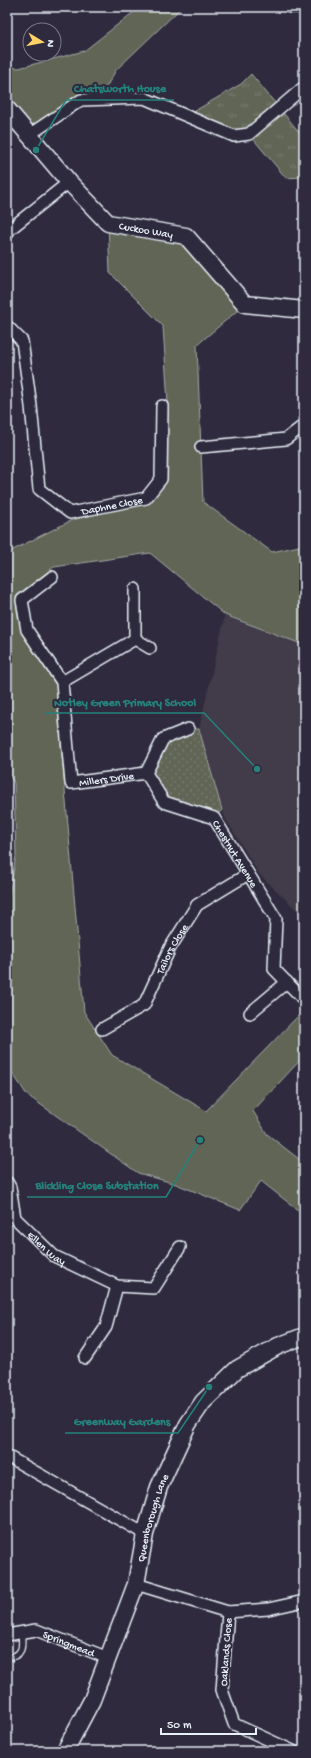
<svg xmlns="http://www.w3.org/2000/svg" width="311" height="1758" viewBox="0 0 311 1758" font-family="'Gochi Hand',sans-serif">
	<defs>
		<pattern id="grass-tufts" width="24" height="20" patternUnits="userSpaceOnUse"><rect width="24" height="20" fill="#616557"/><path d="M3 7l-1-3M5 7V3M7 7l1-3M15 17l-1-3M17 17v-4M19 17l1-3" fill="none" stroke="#787c70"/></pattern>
		<pattern id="garden-dots" width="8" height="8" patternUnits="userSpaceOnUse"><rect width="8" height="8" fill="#616557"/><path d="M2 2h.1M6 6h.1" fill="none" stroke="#787c70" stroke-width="1.8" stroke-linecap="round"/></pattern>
	</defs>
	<rect width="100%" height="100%" fill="#2f2a3d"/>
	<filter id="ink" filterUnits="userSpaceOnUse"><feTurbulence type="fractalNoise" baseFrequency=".025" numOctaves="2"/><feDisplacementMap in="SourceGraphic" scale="8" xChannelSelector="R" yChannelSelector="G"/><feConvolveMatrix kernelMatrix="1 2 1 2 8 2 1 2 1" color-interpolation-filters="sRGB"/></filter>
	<g filter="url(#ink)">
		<polygon fill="#433a48" points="225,615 304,645 304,917 259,874 225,818 199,729"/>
		<polygon fill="url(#grass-tufts)" stroke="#a4aba8" points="251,74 304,138 304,177 286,178 249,134 234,136 186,116 241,84"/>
		<g fill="#616557" stroke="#a4aba8">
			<polygon points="140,7 182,7 116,70 101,96 30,128 7,102 7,72 10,67 19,68 84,51"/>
			<polygon points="108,223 186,236 245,304 197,345 203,502 272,552 304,545 304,645 225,615 150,553 54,567 17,595 23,635 56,685 84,1012 112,1055 206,1111 299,1015 304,1020 304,1056 253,1111 267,1134 304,1163 304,1215 261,1181 240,1210 176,1184 138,1173 27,1095 7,1065 7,907 16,856 14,783 7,771 7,553 72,520 151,501 167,481 168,403 163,326 110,273"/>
		</g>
		<polygon fill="url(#garden-dots)" stroke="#a4aba8" points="188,729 199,729 222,810 214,818 164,802 146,773 163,739"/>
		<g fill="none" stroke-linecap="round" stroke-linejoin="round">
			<defs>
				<path id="lane" d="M7,1657C23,1657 23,1646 21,1632"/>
				<g id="street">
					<polyline points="290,7 302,7"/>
					<polyline points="29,135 81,100 144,98 234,136 249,134 304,87"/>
					<polyline points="7,234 10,229 69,182"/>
					<path id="s1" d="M7,326L22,341L31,406L39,489L70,513L146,498L161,479L162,406"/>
					<polyline points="201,447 286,439 304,425"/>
					<path id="s2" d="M52,577L22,600L27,630L62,682L71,783L146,773"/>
					<polyline points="135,639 150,648"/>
					<polyline points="62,682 135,639 135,589"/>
					<path id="s3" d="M188,729L163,739L146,773L164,802L214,818L276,919L274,969L304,1000"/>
					<polyline points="250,1013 287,982"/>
					<path id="s4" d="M102,1029L144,1005L170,948L197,905L248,874"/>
					<path id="s5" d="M7,1182L10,1187L15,1218L54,1256L117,1286L154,1288L180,1247"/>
					<polyline points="85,1358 106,1327 117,1286"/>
					<polyline points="7,1456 145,1534"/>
					<polyline points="136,1584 228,1612 268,1609 304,1601"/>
					<polyline points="228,1612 222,1690 234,1724 293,1751"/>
					<path id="s6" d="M7,1635L36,1630L108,1658"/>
				</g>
				<g id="secondary">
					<path id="s7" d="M7,109L69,182L108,223L186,236L245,304L304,310"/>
					<path id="s8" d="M65,1751L92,1700L122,1621L136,1584L145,1534L159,1487L188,1424L203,1402L237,1369L278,1346L304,1336"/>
				</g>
			</defs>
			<use href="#lane" stroke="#e8f1f8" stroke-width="8"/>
			<use href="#street" stroke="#e8f1f8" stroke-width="14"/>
			<use href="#secondary" stroke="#e8f1f8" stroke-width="19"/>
			<use href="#lane" stroke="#2f2a3d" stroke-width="5.5"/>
			<use href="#street" stroke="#2f2a3d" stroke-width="11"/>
			<use href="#secondary" stroke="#2f2a3d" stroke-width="16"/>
		</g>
	</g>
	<g text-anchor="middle" stroke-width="4" stroke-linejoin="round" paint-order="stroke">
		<g font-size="11" fill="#e8f1f8" stroke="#2f2a3d">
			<text dy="4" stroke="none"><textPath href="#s7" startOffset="191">Cuckoo Way</textPath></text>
			<text dy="4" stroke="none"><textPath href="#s1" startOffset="252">Daphne Close</textPath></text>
			<text dy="4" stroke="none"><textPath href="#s2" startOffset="268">Millers Drive</textPath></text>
			<text dy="4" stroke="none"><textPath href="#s3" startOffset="193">Chestnut Avenue</textPath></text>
			<text dy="4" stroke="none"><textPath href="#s4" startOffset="111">Tailors Close</textPath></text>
			<text dy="4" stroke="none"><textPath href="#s5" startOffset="81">Ellen Way</textPath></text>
			<text dy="4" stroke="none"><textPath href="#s8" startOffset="250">Queenborough Lane</textPath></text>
			<text dy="4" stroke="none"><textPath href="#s6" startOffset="65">Springmead</textPath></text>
			<text transform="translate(225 1652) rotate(-86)" y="4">Oaklands Close</text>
		</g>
	</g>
	<path fill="none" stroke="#25827c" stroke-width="1.5" d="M36 150L66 100H174M257 769L204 713H46M200 1140L166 1197H27M209 1387L178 1433H65"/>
	<g fill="#25827c" stroke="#2f2a3d" stroke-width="1.5">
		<circle cx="36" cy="150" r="4"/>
		<circle cx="257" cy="769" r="4"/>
		<circle cx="200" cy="1140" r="4"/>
		<circle cx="209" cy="1387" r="4"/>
	</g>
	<g font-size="12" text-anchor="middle" font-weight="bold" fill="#25827c" stroke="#2f2a3d" stroke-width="4" stroke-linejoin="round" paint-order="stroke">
		<text x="120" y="92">Chatsworth House</text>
		<text x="125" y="706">Notley Green Primary School</text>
		<text x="97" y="1189">Blickling Close Substation</text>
		<text x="122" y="1425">Greenway Gardens</text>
	</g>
	<rect width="311" height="1758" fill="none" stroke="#2f2a3d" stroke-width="24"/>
	<rect x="12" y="12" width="287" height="1734" fill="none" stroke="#e8f1f8" stroke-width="1.5" filter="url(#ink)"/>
	<g transform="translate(42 42) rotate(100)"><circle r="19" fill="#2f2a3d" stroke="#797a88"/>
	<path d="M0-3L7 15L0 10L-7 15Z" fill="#ffd166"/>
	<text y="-6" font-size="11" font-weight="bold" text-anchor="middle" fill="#e8f1f8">N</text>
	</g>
	<path d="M161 1728v6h95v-6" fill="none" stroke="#e8f1f8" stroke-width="2"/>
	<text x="167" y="1728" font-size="12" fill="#e8f1f8" stroke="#2f2a3d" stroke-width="3" paint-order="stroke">50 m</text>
</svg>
